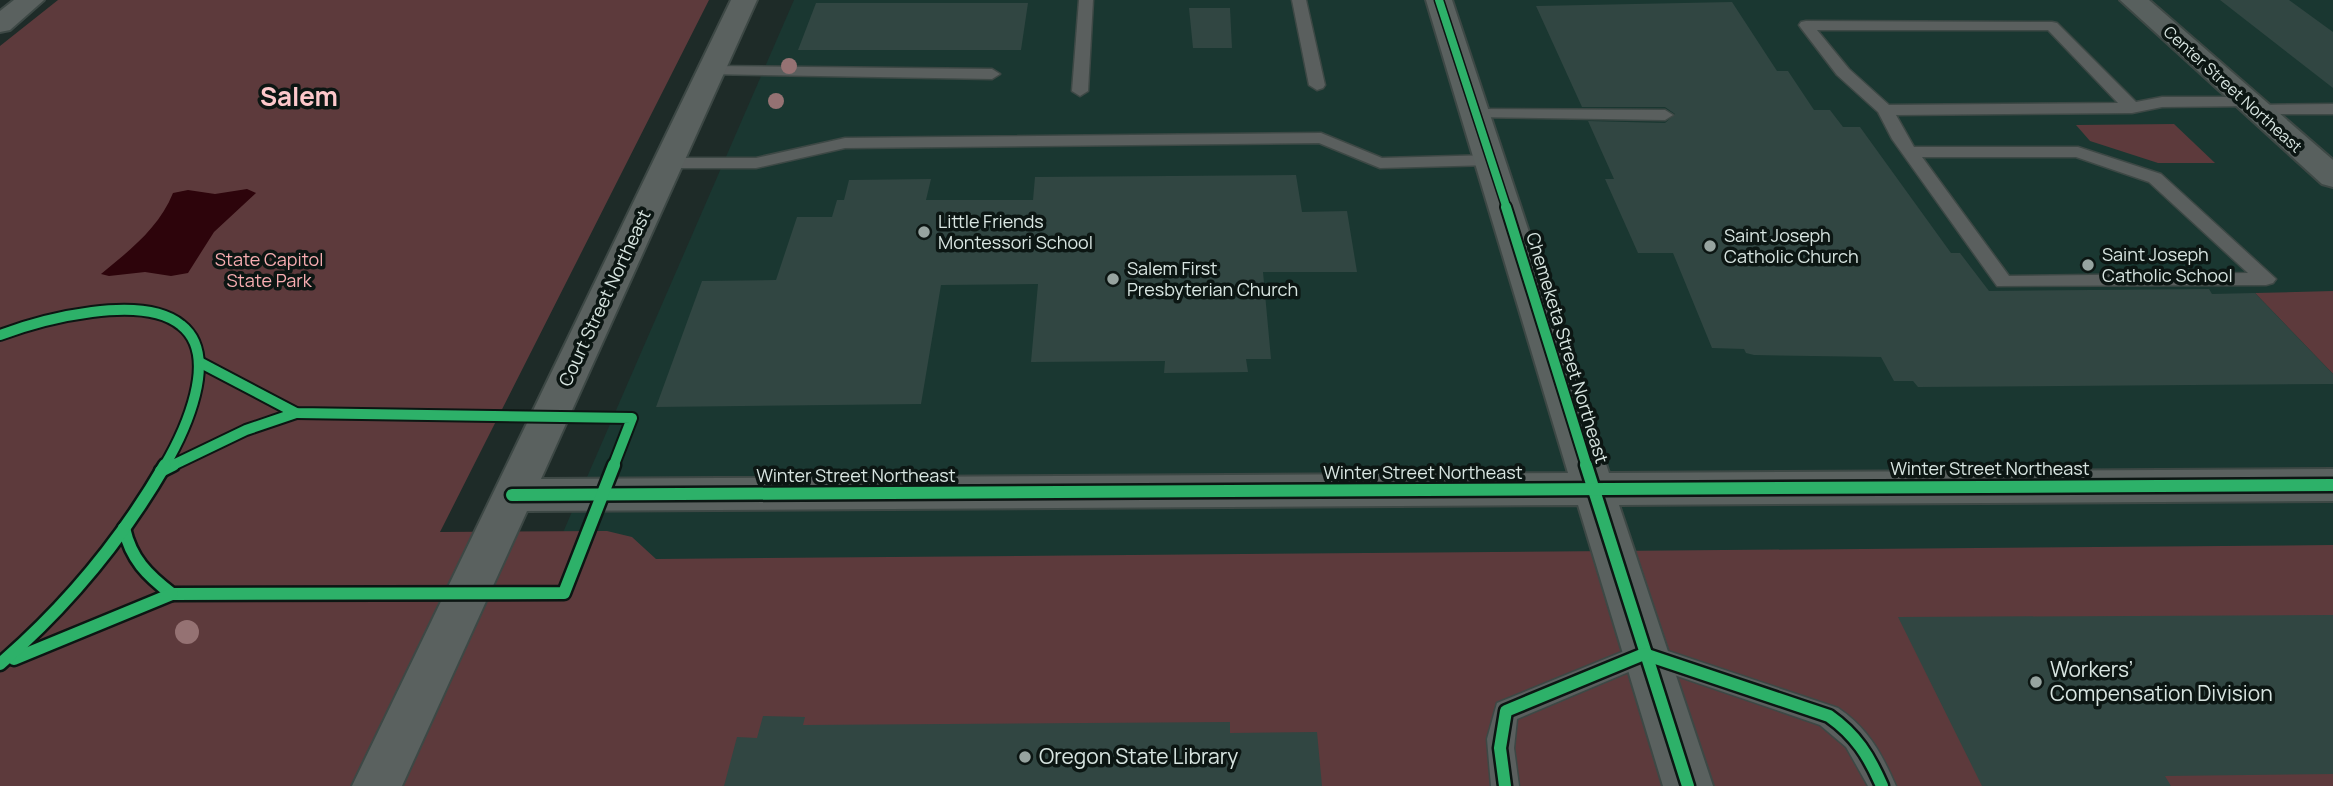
<svg xmlns="http://www.w3.org/2000/svg" width="2333" height="786" viewBox="0 0 2333 786" font-family="Manrope,sans-serif">
	<rect width="100%" height="100%" fill="#1e2b28"/>
	<polygon fill="#1a3731" points="794,0 2333,0 2333,786 453,786"/>
	<g fill="#5d3a3c">
		<polygon points="58,0 709,0 440,532 607,531 632,537 656,559 2333,545 2333,786 0,786 0,46"/>
		<polygon points="2174,124 2215,163 2158,163 2090,141 2076,125"/>
		<polygon points="2333,291 2333,374 2255,293"/>
	</g>
	<path fill="#2d040b" d="M247,189L256,193L214,232L188,273L171,276L145,272L109,276L101,274C129,251 159,228 173,193L188,190L215,194Z"/>
	<g fill="#314642">
		<polygon points="2220,0 2289,0 2333,32 2333,88"/>
		<polygon points="1732,2 1777,71 1788,71 1814,110 1830,110 1843,127 1860,127 1951,253 1960,253 1989,291 2209,289 2212,294 2255,293 2333,374 2333,384 1918,387 1913,381 1894,381 1881,357 1754,355 1746,353 1744,349 1712,348 1673,253 1638,253 1605,179 1614,179 1588,121 1665,123 1675,114 1665,107 1582,107 1536,6"/>
		<polygon points="816,3 1028,3 1021,50 798,50"/>
		<polygon points="1189,8 1230,8 1232,48 1193,48"/>
		<polygon points="1296,175 1302,212 1347,211 1357,272 1263,272 1271,359 1246,359 1248,372 1164,373 1165,361 1031,362 1038,284 941,285 921,404 656,407 702,281 776,280 797,217 832,217 837,200 844,200 849,180 931,179 926,200 1033,200 1035,177"/>
		<polygon points="2333,615 2333,774 2165,776 2171,786 1982,786 1898,617"/>
		<polygon points="763,716 805,717 803,725 1230,722 1230,733 1317,732 1322,786 724,786 737,737 757,738"/>
	</g>
	<g fill="none" stroke-linecap="round" stroke-linejoin="round">
		<defs>
			<g id="lane">
				<polygon points="1079,0 1093,0 1088,91 1080,96 1072,91"/>
				<polygon points="1292,0 1306,0 1325,85 1323,88 1317,90 1309,85"/>
				<path d="M1806,21L2052,22L2057,23L2136,102L2162,97H2249L2255,99V105L2333,104V114H2257L2251,112V106L2162,107L2132,113L1896,115L1914,147H2078L2161,174L2276,279L2273,283L2266,285L1997,286L1892,139L1878,112L1837,75L1801,28L1799,25L1801,22ZM1817,30H2048L2118,103L1889,105L1849,69ZM1922,157H2076L2149,182L2248,273L2009,276Z"/>
				<polygon points="711,66 992,69 1000,74 992,79 705,74 703,71"/>
				<polygon points="1477,109 1665,110 1673,115 1665,120 1471,117 1469,114 1471,111"/>
				<polygon points="1321,133 1382,158 1492,155 1501,160 1492,165 1380,168 1319,143 845,148 756,168 668,168 659,163 668,158 756,158 845,138"/>
				<path d="M1644,643L1838,708C1868,728 1882,754 1896,786H1868L1846,747L1820,725L1645,665L1517,719L1514,748L1519,786H1491L1487,739L1497,703Z"/>
			</g>
			<g id="secondary">
				<polygon points="14,0 44,0 10,30 0,32 0,11"/>
				<polygon points="731,0 757,0 541,479 1568,473 1426,0 1452,0 1609,473 2333,469 2333,501 1619,505 1713,786 1663,786 1578,505 527,511 402,786 352,786"/>
			</g>
			<polygon id="primary" points="2120,0 2149,0 2333,160 2333,187 2322,184"/>
		</defs>
		<use href="#lane" stroke="#3d4845" stroke-width="3"/>
		<use href="#secondary" stroke="#3d4845" stroke-width="4"/>
		<use href="#primary" stroke="#3d4845" stroke-width="4"/>
		<use href="#lane" fill="#5a5f5e" fill-rule="evenodd"/>
		<use href="#secondary" fill="#5a615f" fill-rule="evenodd"/>
		<use href="#primary" fill="#58605e" fill-rule="evenodd"/>
		<defs>
			<polyline id="cycleway-far2" points="1439,0 1507,209"/>
			<g id="cycleway-far1">
				<polyline points="1506,207 1587,467"/>
				<path d="M0,335C43,319 142,293 181,325C221,356 184,433 164,467"/>
				<polyline points="201,363 296,413 632,418 613,467"/>
				<polyline points="169,467 246,430 296,413"/>
			</g>
			<g id="cycleway">
				<polyline points="1586,465 1688,786"/>
				<polyline points="161,471 173,465"/>
				<polyline points="512,495 2333,485"/>
				<path d="M124,528C131,559 147,575 172,594L564,593L614,465"/>
				<polyline points="14,659 172,594"/>
				<path d="M0,664C66,607 121,541 165,465"/>
				<path d="M1505,786L1500,748L1506,711L1644,654L1829,716C1856,735 1869,756 1882,786"/>
			</g>
		</defs>
		<use href="#cycleway-far2" stroke="#0c1613" stroke-width="11"/>
		<use href="#cycleway-far1" stroke="#0c1613" stroke-width="14"/>
		<use href="#cycleway" stroke="#0c1613" stroke-width="17"/>
		<use href="#cycleway-far2" stroke="#2db169" stroke-width="8"/>
		<use href="#cycleway-far1" stroke="#2db169" stroke-width="10"/>
		<use href="#cycleway" stroke="#2db169" stroke-width="12"/>
	</g>
	<g fill="#957273">
		<circle cx="789" cy="66" r="8"/>
		<circle cx="776" cy="101" r="8"/>
		<circle cx="187" cy="632" r="12"/>
	</g>
	<g fill="#97a4a0" stroke="#0c1613" stroke-width="2.5">
		<circle cx="924" cy="232" r="7"/>
		<circle cx="1710" cy="246" r="7"/>
		<circle cx="2088" cy="265" r="7"/>
		<circle cx="1113" cy="279" r="7"/>
		<circle cx="2036" cy="682" r="7"/>
		<circle cx="1025" cy="757" r="7"/>
	</g>
	<g text-anchor="middle" stroke-width="7" stroke-linejoin="round" paint-order="stroke">
		<g font-size="16" fill="#d8e5e1" stroke="#0c1613">
			<text transform="translate(2233 89) rotate(42)" y="6">Center Street Northeast</text>
		</g>
		<g font-size="18" fill="#d8e5e1" stroke="#0c1613" text-anchor="start">
			<text x="938" y="228">Little Friends<tspan x="938" dy="21">Montessori School</tspan></text>
			<text x="1724" y="242">Saint Joseph<tspan x="1724" dy="21">Catholic Church</tspan></text>
			<text x="2102" y="261">Saint Joseph<tspan x="2102" dy="21">Catholic School</tspan></text>
			<text x="1127" y="275">Salem First<tspan x="1127" dy="21">Presbyterian Church</tspan></text>
		</g>
		<g font-size="18" fill="#f7adb1" stroke="#0c1613">
			<text x="269" y="266">State Capitol<tspan x="269" dy="21">State Park</tspan></text>
		</g>
		<g font-size="18" fill="#d8e5e1" stroke="#0c1613">
			<text transform="translate(605 298) rotate(-65)" y="6">Court Street Northeast</text>
			<text transform="translate(1567 348) rotate(73)" y="6">Chemeketa Street Northeast</text>
			<text x="1990" y="475">Winter Street Northeast</text>
			<text x="1423" y="479">Winter Street Northeast</text>
			<text x="856" y="482">Winter Street Northeast</text>
		</g>
		<g font-size="21" fill="#d8e5e1" stroke="#0c1613" text-anchor="start">
			<text x="2050" y="677">Workers’<tspan x="2050" dy="24">Compensation Division</tspan></text>
			<text x="1039" y="764">Oregon State Library</text>
		</g>
		<g font-size="26" font-weight="bold" fill="#fdc8cb" stroke="#0c1613">
			<text x="299" y="106">Salem</text>
		</g>
	</g>
</svg>
